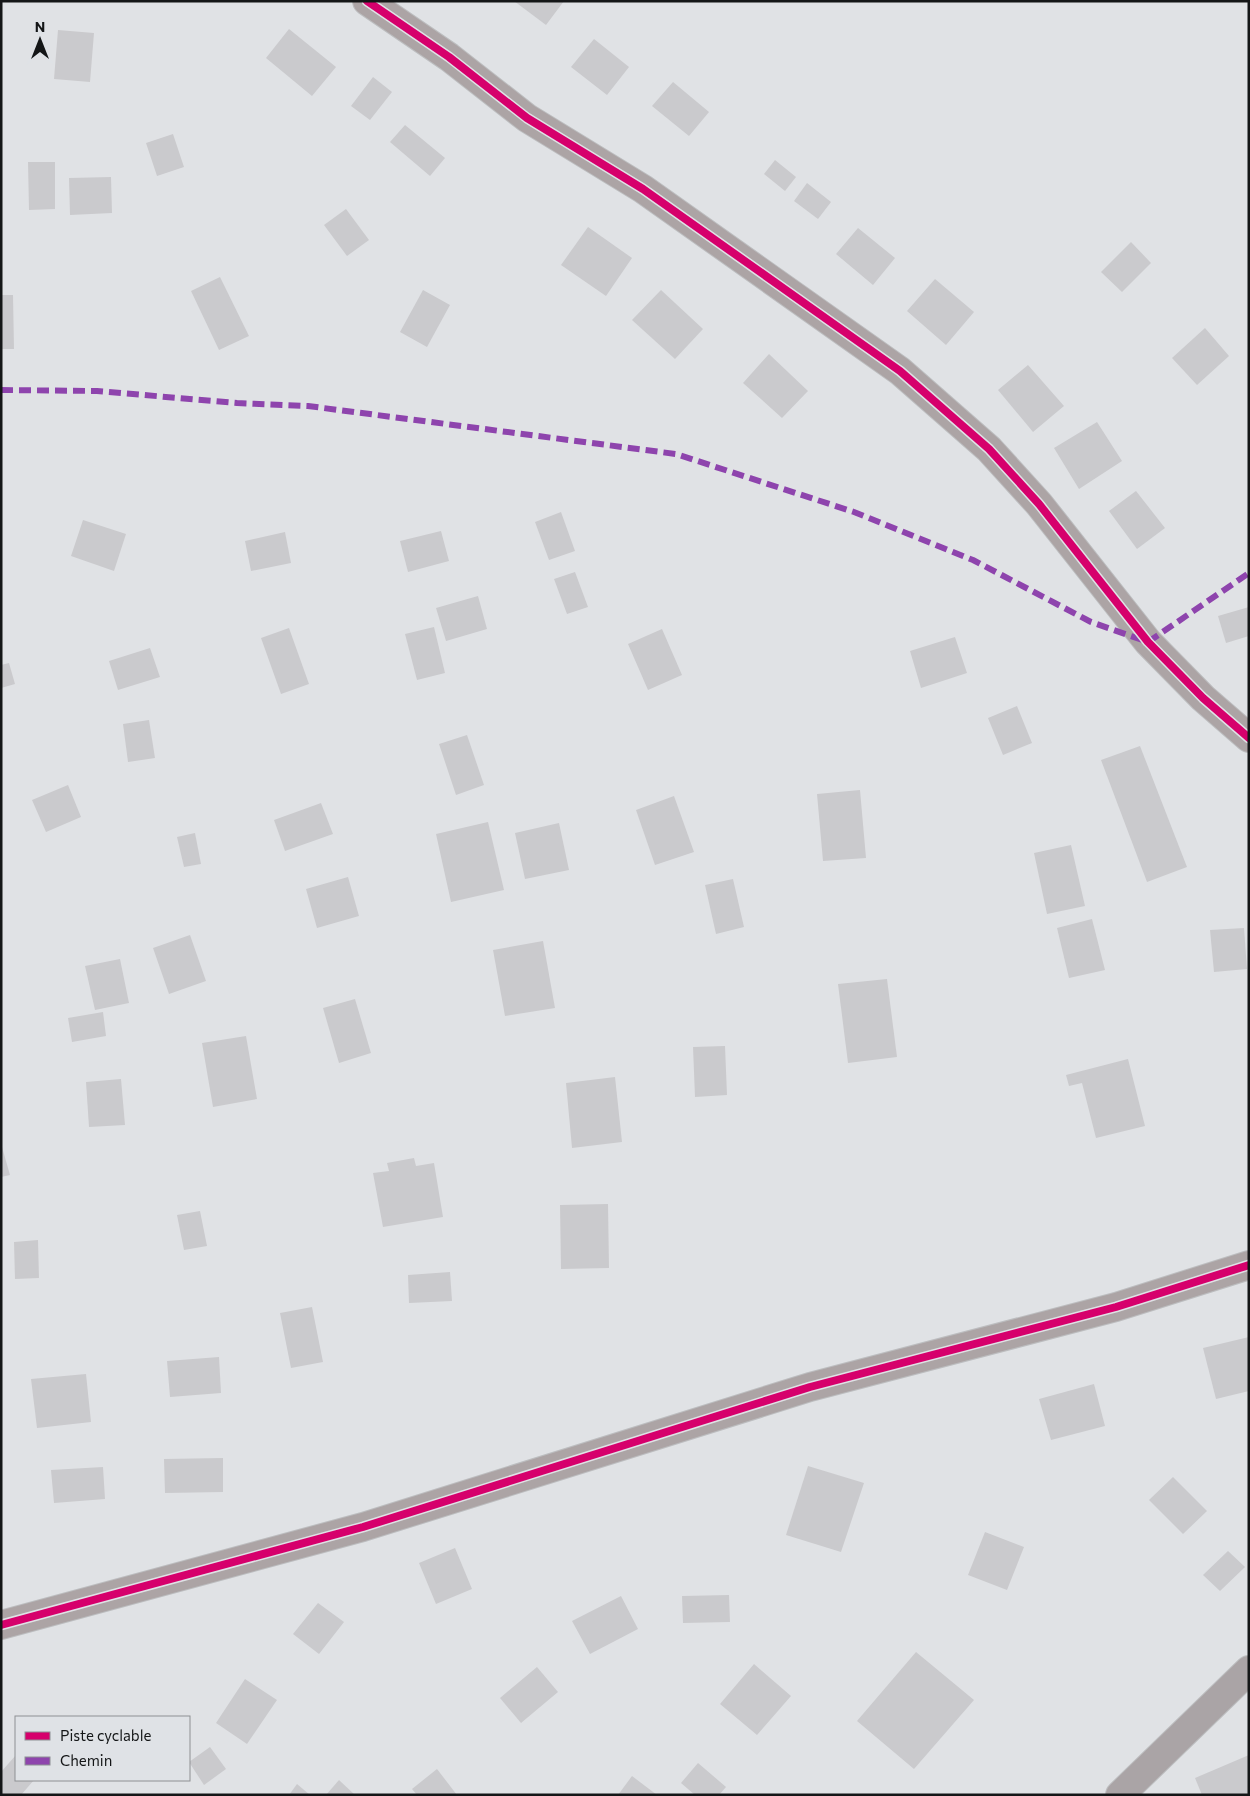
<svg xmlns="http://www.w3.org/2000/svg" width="1250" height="1796" viewBox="0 0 1250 1796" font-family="Commissioner,sans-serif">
	<rect width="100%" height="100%" fill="#e0e2e5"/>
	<g fill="#cacacd">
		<polygon points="514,1 564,1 546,25"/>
		<polygon points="289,29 336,67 312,96 266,58"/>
		<polygon points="58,30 94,33 90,82 54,79"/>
		<polygon points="594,39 629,67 607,95 571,67"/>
		<polygon points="373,77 392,92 370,120 351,106"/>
		<polygon points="673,82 709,112 689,136 652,106"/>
		<polygon points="405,125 445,158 430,176 390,142"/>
		<polygon points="173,134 184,167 157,176 146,143"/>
		<polygon points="775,160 796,177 785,191 764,174"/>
		<polygon points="28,162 55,162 55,209 29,210"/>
		<polygon points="111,177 112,213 70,215 69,178"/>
		<polygon points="807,183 831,202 818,219 794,201"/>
		<polygon points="346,209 369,240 347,256 324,225"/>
		<polygon points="588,227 632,258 606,296 561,265"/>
		<polygon points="858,228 895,258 873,285 836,254"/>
		<polygon points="1131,242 1151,263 1122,292 1101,272"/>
		<polygon points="220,277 249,336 219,350 191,291"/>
		<polygon points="935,279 974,312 946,345 907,311"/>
		<polygon points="423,290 450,305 427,347 400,332"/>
		<polygon points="661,290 703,329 675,359 632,320"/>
		<polygon points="1,295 13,295 14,349 1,349"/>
		<polygon points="1205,328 1229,356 1197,385 1172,358"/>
		<polygon points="769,354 808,391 782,418 743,383"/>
		<polygon points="1028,365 1064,406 1033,432 998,390"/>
		<polygon points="1097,422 1122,461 1079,489 1054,448"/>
		<polygon points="1136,491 1165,528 1137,549 1109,511"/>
		<polygon points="561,512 575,551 549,560 535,522"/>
		<polygon points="83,520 126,534 114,571 71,556"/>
		<polygon points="441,531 449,561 408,572 400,541"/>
		<polygon points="285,532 291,563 251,571 245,541"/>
		<polygon points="575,572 588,607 567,614 554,579"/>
		<polygon points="478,596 487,629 446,641 436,608"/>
		<polygon points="1249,607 1249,636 1226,643 1218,616"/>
		<polygon points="434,627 445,673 417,680 405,634"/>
		<polygon points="289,628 309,684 281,694 261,638"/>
		<polygon points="662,629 682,675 648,690 628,644"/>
		<polygon points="955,637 967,673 921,688 910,651"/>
		<polygon points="150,648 160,677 118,690 109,661"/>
		<polygon points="9,663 15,684 1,688 1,665"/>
		<polygon points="1017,706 1032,743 1003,755 988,718"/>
		<polygon points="149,720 155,758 128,762 123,724"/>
		<polygon points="467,735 484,785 456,795 439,744"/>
		<polygon points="1140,746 1187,867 1147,882 1101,760"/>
		<polygon points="68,785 81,817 46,832 32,800"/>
		<polygon points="860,790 866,858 823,861 817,794"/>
		<polygon points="674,796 694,852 655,865 636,810"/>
		<polygon points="321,803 333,834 285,851 274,820"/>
		<polygon points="488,822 504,890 451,902 436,834"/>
		<polygon points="559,823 569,870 525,879 515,833"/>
		<polygon points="195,833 201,864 184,867 177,837"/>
		<polygon points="1071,845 1085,906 1047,914 1034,853"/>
		<polygon points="348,877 359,916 317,928 306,889"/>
		<polygon points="733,879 744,927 716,934 705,885"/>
		<polygon points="1092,919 1105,970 1069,978 1057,928"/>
		<polygon points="1244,928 1247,969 1214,972 1210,930"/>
		<polygon points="190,935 206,981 169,994 153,948"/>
		<polygon points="543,941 555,1008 505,1016 493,950"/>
		<polygon points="120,959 129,1003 95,1010 85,966"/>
		<polygon points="887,979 897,1057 848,1063 838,984"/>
		<polygon points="355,999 371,1053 339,1063 323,1008"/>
		<polygon points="103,1012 106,1036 72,1042 68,1018"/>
		<polygon points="246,1036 257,1099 213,1107 202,1043"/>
		<polygon points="725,1046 727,1095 695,1097 693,1047"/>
		<polygon points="1128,1059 1145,1126 1096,1138 1082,1083 1069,1086 1066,1075"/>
		<polygon points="615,1077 622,1142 572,1148 566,1083"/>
		<polygon points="121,1079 125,1125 89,1127 86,1082"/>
		<polygon points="2,1147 10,1175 1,1177 1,1148"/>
		<polygon points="414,1158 416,1166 434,1163 443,1217 383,1227 373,1173 389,1171 387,1163"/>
		<polygon points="608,1204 609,1268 561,1269 560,1205"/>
		<polygon points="200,1211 207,1246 184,1250 177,1215"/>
		<polygon points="38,1240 39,1278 15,1279 14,1242"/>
		<polygon points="450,1272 452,1301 409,1303 408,1275"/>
		<polygon points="312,1307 323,1362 291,1368 280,1313"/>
		<polygon points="1249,1337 1249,1391 1216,1399 1203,1348"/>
		<polygon points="219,1357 221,1393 170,1397 167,1361"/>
		<polygon points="86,1374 91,1422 37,1428 31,1379"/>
		<polygon points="1094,1384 1105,1426 1051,1440 1039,1399"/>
		<polygon points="223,1458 223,1492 165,1493 164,1459"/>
		<polygon points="808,1466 864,1483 841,1552 786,1535"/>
		<polygon points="103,1467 105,1499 54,1503 51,1470"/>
		<polygon points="1173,1477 1207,1511 1183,1534 1149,1500"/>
		<polygon points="985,1532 1024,1547 1007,1590 968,1575"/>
		<polygon points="455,1548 472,1589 436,1604 419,1563"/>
		<polygon points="1228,1551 1245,1567 1220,1591 1203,1575"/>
		<polygon points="729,1595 730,1622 683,1623 682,1596"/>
		<polygon points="621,1596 638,1629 590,1654 572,1621"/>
		<polygon points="318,1603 344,1622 319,1654 293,1634"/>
		<polygon points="916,1652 974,1700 914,1769 857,1721"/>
		<polygon points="754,1664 791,1696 757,1735 720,1704"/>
		<polygon points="537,1667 558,1692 521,1723 500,1698"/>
		<polygon points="245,1679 277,1700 247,1744 216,1723"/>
		<polygon points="210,1747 226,1769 204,1785 189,1762"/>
		<polygon points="16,1755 16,1780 34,1780 21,1795 3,1795 1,1793 1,1772"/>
		<polygon points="1249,1755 1249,1795 1202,1795 1195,1778"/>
		<polygon points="698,1763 726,1787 719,1795 695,1795 681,1783"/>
		<polygon points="437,1769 457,1795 417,1795 412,1789"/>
		<polygon points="632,1776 657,1795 618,1795"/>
		<polygon points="339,1780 355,1795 326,1795"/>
		<polygon points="297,1784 310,1795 289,1795"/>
	</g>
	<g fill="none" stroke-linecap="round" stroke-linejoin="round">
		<defs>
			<g id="minor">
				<polyline points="367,1 449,57 527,118 643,189 900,371 989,449 1039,504 1148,642 1203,698 1249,738"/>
				<polyline points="1,1625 363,1527 810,1387 1116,1307 1249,1265"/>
			</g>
			<polyline id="trunk" points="1120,1795 1249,1670"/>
		</defs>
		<use href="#minor" stroke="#bcbdbf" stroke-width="30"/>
		<use href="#trunk" stroke="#bcbdbf" stroke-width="30"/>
		<use href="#minor" stroke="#aca4a5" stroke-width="28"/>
		<use href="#trunk" stroke="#aaa4a6" stroke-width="28"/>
		<polyline stroke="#8e44ad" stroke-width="6" stroke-dasharray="12 6" stroke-linecap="butt" points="1,390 97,391 237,403 308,406 676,454 854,512 973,560 1091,622 1148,642 1249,573"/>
		<defs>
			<g id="cycleway">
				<polyline points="367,1 449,57 527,118 643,189 900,371 989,449 1039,504 1148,642 1203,698 1249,738"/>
				<polyline points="1,1625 363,1527 810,1387 1116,1307 1249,1265"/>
			</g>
		</defs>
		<use href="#cycleway" stroke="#dfe2e6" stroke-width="11"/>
		<use href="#cycleway" stroke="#d6006c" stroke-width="8"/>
	</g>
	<rect width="1250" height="1796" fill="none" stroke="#141617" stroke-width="5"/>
	<rect x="15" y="1716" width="175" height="65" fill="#dfe2e6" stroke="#8e9093"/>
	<rect x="25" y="1732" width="25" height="8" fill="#d6006c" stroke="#8e9093"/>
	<text x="60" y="1741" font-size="15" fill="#141617">Piste cyclable</text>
	<rect x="25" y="1757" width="25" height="8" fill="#8e44ad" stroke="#8e9093"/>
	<text x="60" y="1766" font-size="15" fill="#141617">Chemin</text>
	<g transform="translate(40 40)" stroke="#dfe2e6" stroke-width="4" paint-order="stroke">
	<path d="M0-4L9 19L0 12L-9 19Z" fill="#141617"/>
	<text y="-8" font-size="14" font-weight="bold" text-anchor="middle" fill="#141617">N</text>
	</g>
</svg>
